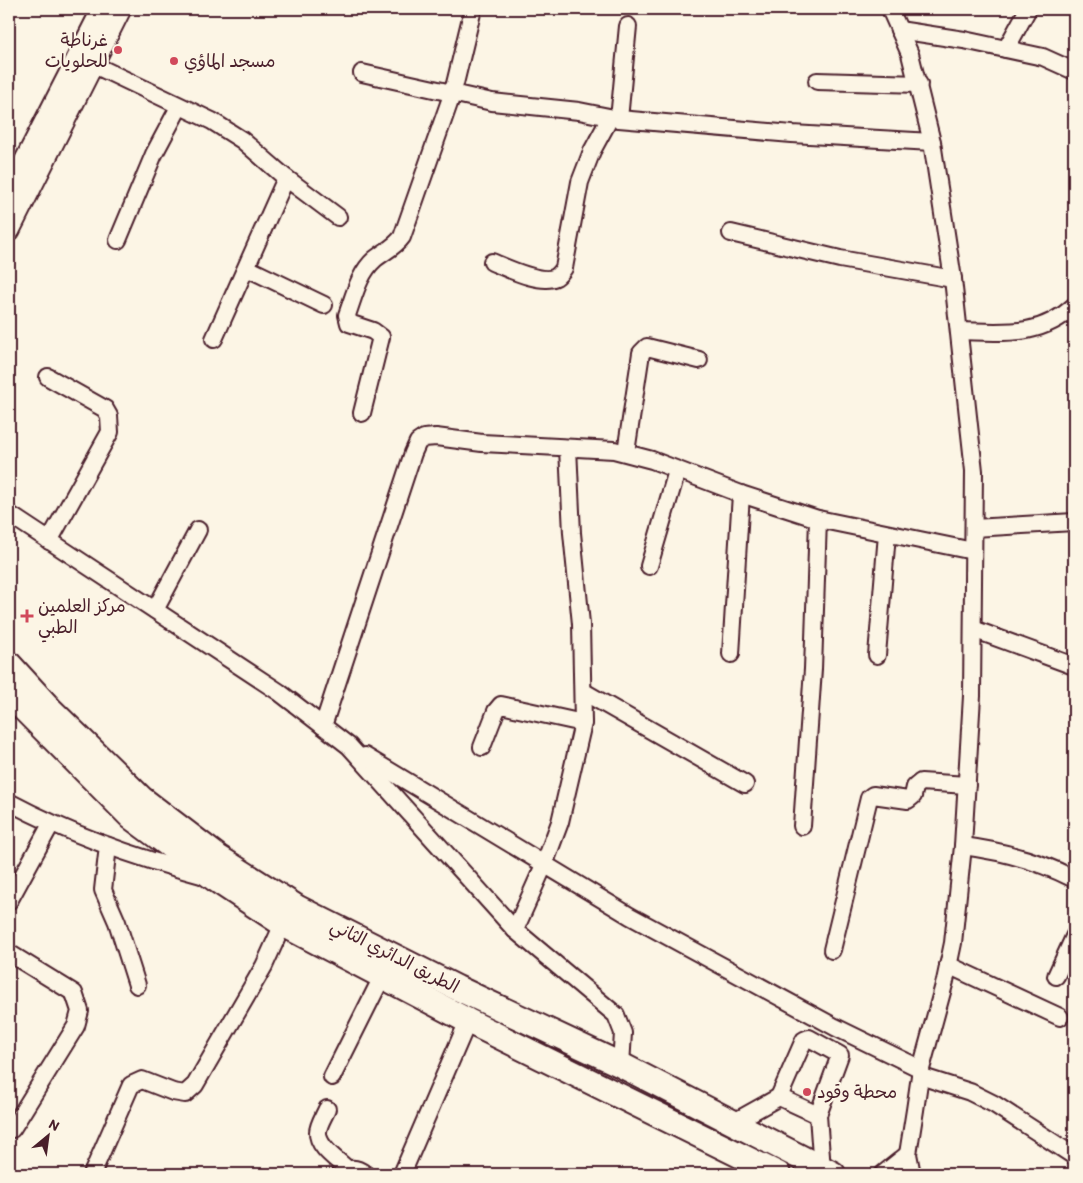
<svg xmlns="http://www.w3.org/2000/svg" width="1083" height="1183" viewBox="0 0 1083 1183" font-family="Itim,'Playpen Sans Arabic',sans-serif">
	<rect width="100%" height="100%" fill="#fcf5e5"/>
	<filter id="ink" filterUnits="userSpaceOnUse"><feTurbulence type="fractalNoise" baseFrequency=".02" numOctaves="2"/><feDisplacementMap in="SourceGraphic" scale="10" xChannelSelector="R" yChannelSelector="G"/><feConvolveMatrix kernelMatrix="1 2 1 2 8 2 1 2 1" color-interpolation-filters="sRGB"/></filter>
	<g filter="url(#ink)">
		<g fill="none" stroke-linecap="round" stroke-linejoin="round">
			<defs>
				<g id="minor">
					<polyline points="890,9 910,54 932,142 953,279 974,471 972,696 963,846 953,943 945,981 921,1069 915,1110 908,1154 912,1174"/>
					<polyline points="899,30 964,40 1043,57 1074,71"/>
					<polyline points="1006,49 1028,9"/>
					<polyline points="92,64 212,121 242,140 286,178 338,217"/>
					<polyline points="362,73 492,102 579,111 619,119 792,134 932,142"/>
					<polyline points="817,81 919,84"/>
					<polyline points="619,119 628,26"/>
					<polyline points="731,233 840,259 953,279"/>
					<polyline points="118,240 154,154 179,107"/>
					<path d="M492,262C507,268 541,285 556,277C559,275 562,271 564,268L580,182L592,151L610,118"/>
					<polyline points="247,268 324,305"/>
					<path d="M959,331C1003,332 1040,338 1074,306"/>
					<polyline points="214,339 286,178"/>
					<polyline points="48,377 105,409 109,416 110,432 49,541"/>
					<path d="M362,413L381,337L373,331L349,323L347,315C354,296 359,273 375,259C385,251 395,247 402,237L453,92L473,9"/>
					<polyline points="626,452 641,353 647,347 699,360"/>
					<polyline points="9,514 279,692 349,746 515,930 616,1015 623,1033 621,1065"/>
					<polyline points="974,528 1074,522"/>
					<polyline points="649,566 677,471"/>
					<polyline points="155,610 198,530"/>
					<polyline points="973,629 1074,666"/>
					<polyline points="731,654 741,494"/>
					<polyline points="877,655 887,534"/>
					<polyline points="584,692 745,784"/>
					<polyline points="323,726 413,453 418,442 424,438 436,437 482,443 614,450 652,460 741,494 818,519 973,551"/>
					<polyline points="482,747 496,711 501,705 583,723"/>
					<polyline points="365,756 630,916 835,1027 921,1069"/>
					<path d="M9,802C71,835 137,858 205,876"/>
					<polyline points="802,826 813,669 818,519"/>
					<polyline points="108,846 103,890 117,922 137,985"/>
					<path d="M963,846C1001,851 1040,861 1074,879"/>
					<polyline points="9,901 51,824"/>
					<polyline points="515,930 544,865 560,822 583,723 581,624 572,533 568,448"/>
					<polyline points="832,950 869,798 873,795 908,800 913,796 915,787 921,782 967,785"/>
					<polyline points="9,953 74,993 80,1011 76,1026 12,1129"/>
					<polyline points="948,965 1060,1017"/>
					<polyline points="1056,976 1074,937"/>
					<polyline points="920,1076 970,1092 994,1104 1074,1156"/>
					<polyline points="332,1077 382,977"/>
					<polyline points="779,1097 804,1040 809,1038 840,1055 818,1115"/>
					<path d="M327,1109C324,1116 318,1125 318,1132C317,1147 338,1160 347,1169"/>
					<polyline points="734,1122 779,1097 818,1115 822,1170"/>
					<polyline points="92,1174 131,1085 142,1080 173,1092 185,1094 195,1085 264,966 283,924"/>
					<path d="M341,1174C350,1167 356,1167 365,1174"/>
					<polyline points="402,1174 468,1021"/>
					<polyline points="883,1174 908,1154"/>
				</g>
				<g id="major">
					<polyline points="9,193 103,9"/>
					<polyline points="9,230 120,9"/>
				</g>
				<g id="highway">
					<polyline points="9,664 50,709 142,799 218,857 298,908 457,988 621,1065 833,1174"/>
					<polyline points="9,694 131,817 215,879 283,924 468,1021 778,1174"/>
				</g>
			</defs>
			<use href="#minor" stroke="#4a1f2b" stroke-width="20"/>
			<use href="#major" stroke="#4a1f2b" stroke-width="25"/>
			<use href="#highway" stroke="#4a1f2b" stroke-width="28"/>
			<use href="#minor" stroke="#fcf5e5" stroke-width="16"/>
			<use href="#major" stroke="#fcf5e5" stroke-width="21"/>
			<use href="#highway" stroke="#fcf5e5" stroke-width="24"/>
		</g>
	</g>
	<g fill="#d1495b" stroke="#fcf5e5" stroke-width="2">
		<circle cx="118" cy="50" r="5"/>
		<circle cx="174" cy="61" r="5"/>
		<path d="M24.5 608.5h5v5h5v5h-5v5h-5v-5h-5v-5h5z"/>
		<circle cx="807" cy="1092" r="5"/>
	</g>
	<g text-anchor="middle" stroke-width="4.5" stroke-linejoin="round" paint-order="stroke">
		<g font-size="18" fill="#4a1f2b" stroke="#fcf5e5" text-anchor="start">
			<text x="108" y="46" text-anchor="end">غرناطة<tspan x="108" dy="21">للحلويات</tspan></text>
			<text x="184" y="67">مسجد الماؤي</text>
			<text x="38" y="612">مركز العلمين<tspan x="38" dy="21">الطبي</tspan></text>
			<text x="817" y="1098">محطة وقود</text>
		</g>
		<g font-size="18" fill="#4a1f2b" stroke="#fcf5e5">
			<text transform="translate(395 956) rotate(27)" y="6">الطريق الدائري الثاني</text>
		</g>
	</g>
	<rect width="1083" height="1183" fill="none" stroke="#fcf5e5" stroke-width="30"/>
	<rect x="15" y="15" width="1053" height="1153" fill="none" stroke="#4a1f2b" stroke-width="2" filter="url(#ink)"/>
	<g transform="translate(48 1136) rotate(29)" stroke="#fcf5e5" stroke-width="4" paint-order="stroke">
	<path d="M0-4L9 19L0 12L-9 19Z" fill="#4a1f2b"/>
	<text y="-8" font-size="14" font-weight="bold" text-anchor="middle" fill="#4a1f2b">N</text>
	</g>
</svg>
